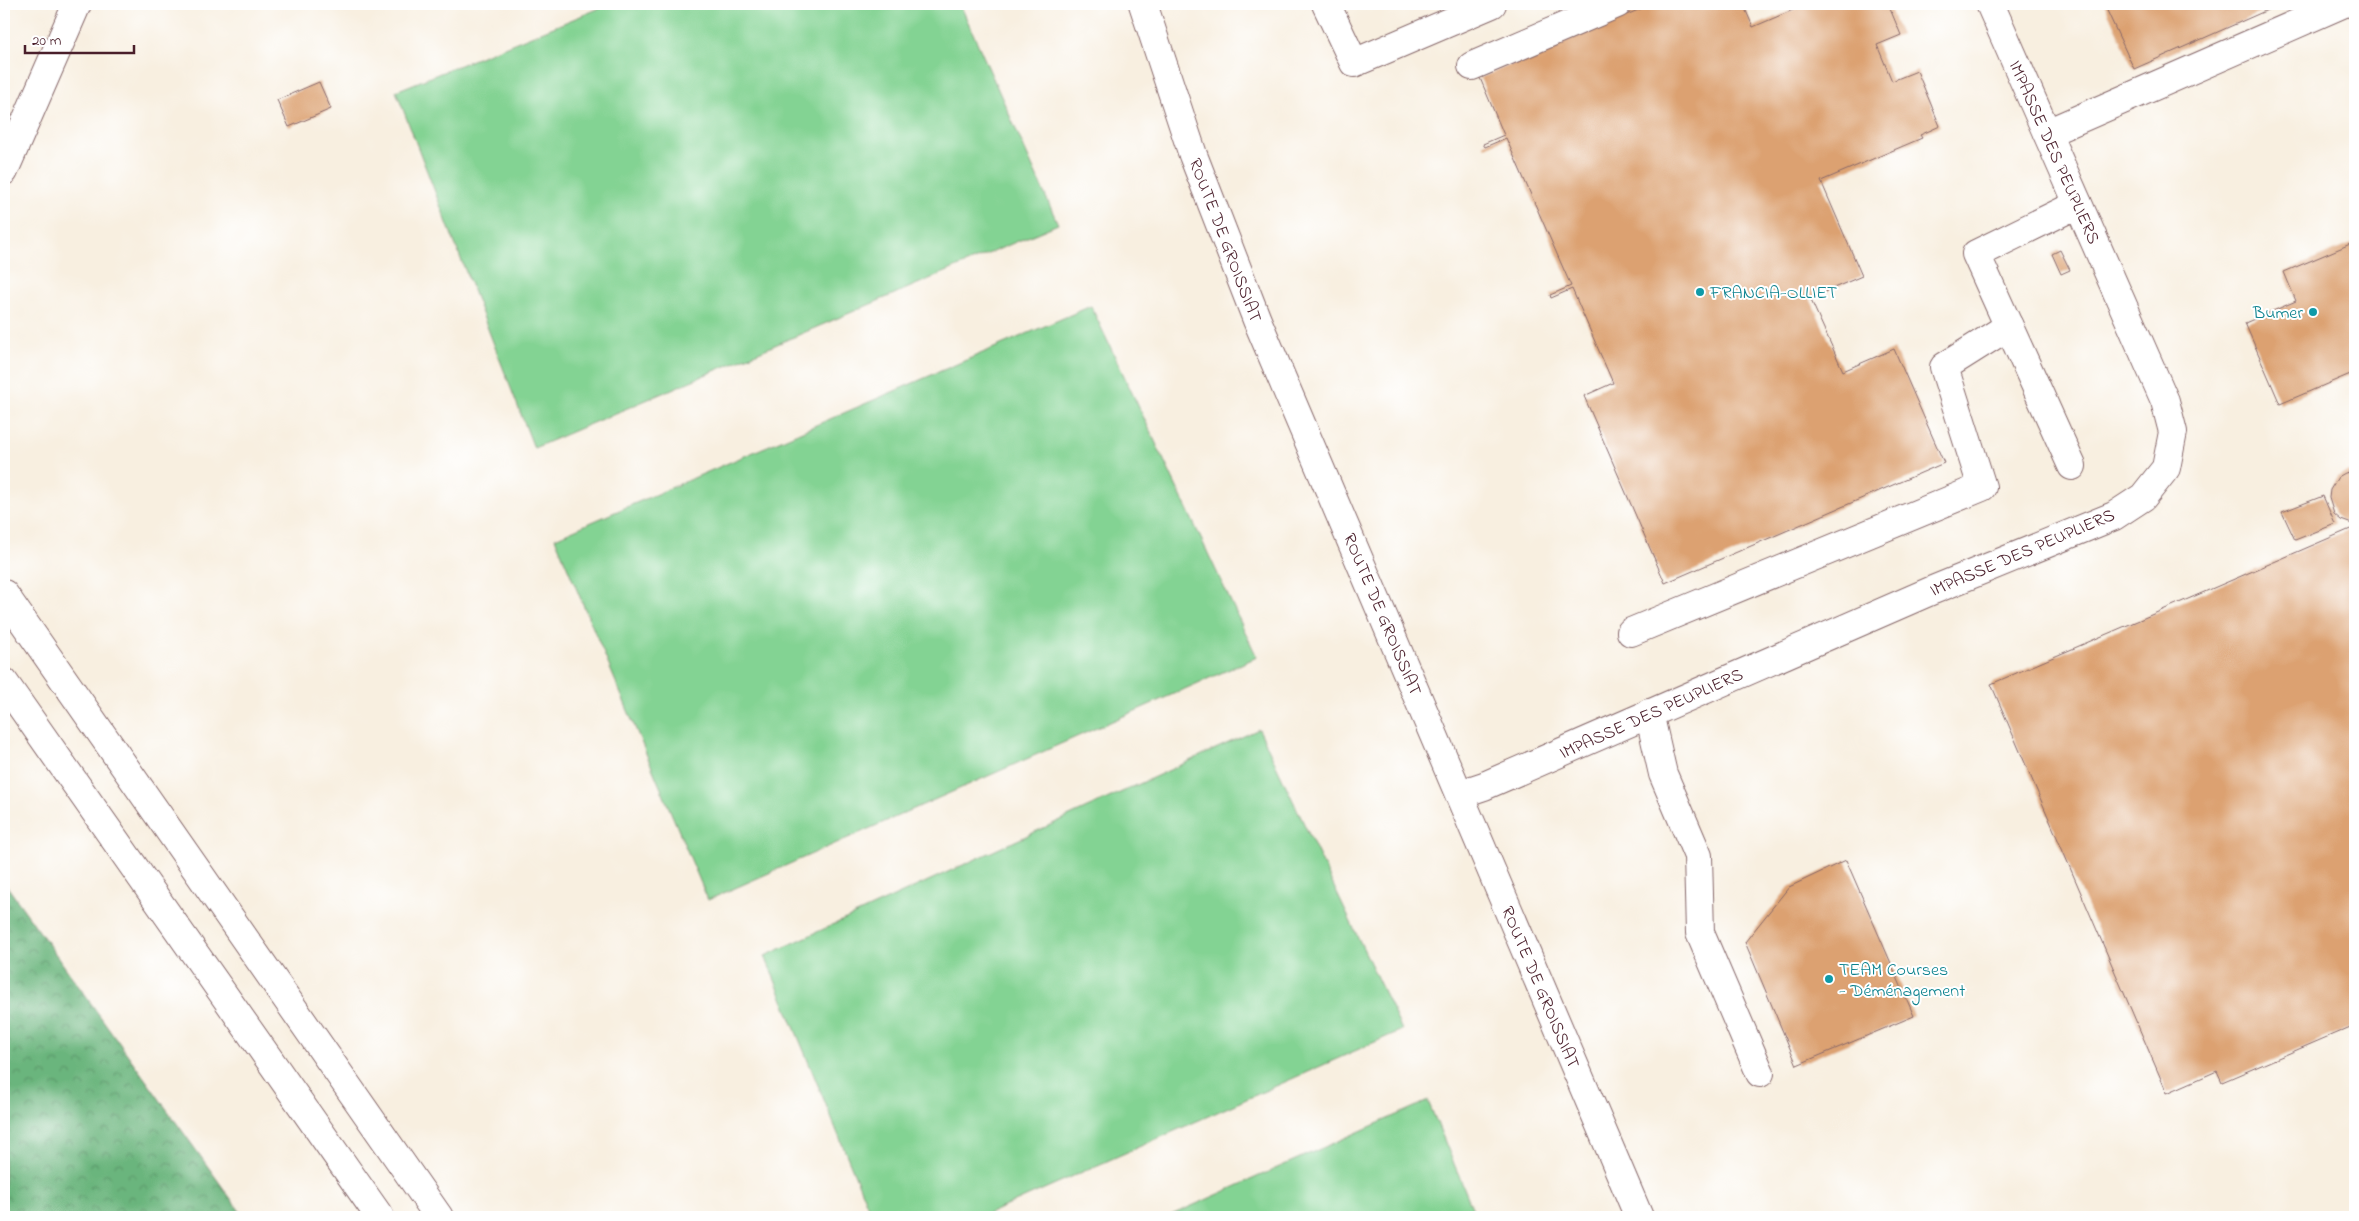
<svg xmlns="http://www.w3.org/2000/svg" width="2359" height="1221" viewBox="0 0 2359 1221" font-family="'Indie Flower',sans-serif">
	<defs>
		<pattern id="forest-crowns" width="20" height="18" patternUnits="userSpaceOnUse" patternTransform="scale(1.25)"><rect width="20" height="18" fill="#6ab57d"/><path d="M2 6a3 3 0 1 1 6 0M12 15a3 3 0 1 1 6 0" fill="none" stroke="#599367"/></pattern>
	</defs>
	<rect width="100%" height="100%" fill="#fff"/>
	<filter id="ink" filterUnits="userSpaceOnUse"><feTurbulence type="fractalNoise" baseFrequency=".02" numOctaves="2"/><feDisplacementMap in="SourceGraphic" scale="10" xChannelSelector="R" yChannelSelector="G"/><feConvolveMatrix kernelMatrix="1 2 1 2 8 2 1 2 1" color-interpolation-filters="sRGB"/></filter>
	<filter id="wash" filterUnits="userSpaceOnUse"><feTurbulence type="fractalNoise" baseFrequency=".0096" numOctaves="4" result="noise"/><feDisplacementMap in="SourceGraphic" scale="20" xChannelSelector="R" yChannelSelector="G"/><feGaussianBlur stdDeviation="1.12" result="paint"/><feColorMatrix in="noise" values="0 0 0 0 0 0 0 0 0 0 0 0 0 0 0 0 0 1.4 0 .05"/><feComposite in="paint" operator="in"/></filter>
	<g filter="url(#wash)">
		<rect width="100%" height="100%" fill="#f8efe0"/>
		<g fill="#83d393" stroke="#66795f">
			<polygon points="610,4 960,4 1058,224 534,448 396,91"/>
			<polygon points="1091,306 1257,657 708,900 555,538"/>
			<polygon points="1259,729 1402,1030 981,1217 872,1217 765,956"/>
			<polygon points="1428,1101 1476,1217 1167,1217"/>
		</g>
		<polygon fill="url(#forest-crowns)" stroke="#5a6a54" points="4,882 244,1217 4,1217"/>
		<g id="blocks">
			<g fill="#dca171">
				<polygon points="1652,4 1743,4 1753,27 1807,4 1888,4 1901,35 1877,45 1892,81 1917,71 1940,126 1920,135 1922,138 1821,181 1862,276 1810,298 1843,371 1894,349 1944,463 1665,583 1584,396 1613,383 1572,289 1551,298 1550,295 1571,286 1506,138 1485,147 1483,144 1504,135 1480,78"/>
				<polygon points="2104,4 2281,4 2134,69"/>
				<polygon points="319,82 331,109 289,127 277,100"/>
				<polygon points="2355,242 2355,372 2280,404 2245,323 2296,301 2284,272"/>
				<polygon points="2060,250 2070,270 2061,274 2052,254"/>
				<polygon points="2355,471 2355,525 2341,520 2334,514 2329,498 2330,490 2338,477 2345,473"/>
				<polygon points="2323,496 2335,524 2295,540 2282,512"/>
				<polygon points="2355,527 2355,1025 2222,1082 2217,1071 2167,1093 1991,684"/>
				<polygon points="1846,860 1914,1016 1797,1065 1745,942 1789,887"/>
			</g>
		</g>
	</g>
	<g filter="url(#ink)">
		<use href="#blocks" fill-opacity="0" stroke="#87686a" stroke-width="1"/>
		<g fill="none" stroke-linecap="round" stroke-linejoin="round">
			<defs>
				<g id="minor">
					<polyline points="1326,4 1354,63 1492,4"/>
					<polyline points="1472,66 1617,4"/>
					<polyline points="2047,133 2342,4"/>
					<polyline points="4,171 77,4"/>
					<polyline points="2072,466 1976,254 2078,204"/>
					<polyline points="1631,632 1982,487 1944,367 2009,326"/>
					<polyline points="1649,713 1663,774 1698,856 1700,933 1760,1073"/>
					<polyline points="1460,794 1484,786 1933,590 2114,516 2143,497 2166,468 2173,432 2165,401 1990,4"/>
				</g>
				<polyline id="major" points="1143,4 1193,155 1257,320 1639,1217"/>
				<g id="highway">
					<polyline points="4,594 439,1217"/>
					<polyline points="4,682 380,1217"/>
				</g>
			</defs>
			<use href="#minor" stroke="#87686a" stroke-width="30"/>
			<use href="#major" stroke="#87686a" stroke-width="30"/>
			<use href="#highway" stroke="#87686a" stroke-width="30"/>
			<use href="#minor" stroke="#fff" stroke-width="28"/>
			<use href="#major" stroke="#fff" stroke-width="28"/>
			<use href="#highway" stroke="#fff" stroke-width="28"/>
		</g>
	</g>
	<g fill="#0f9aa8" stroke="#fff" stroke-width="2">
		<circle cx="1700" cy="292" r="5"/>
		<circle cx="2313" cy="312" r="5"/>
		<circle cx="1829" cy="979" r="5"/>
	</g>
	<g text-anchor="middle" stroke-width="4" stroke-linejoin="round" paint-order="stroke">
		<g font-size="18" fill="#4a1f2b" stroke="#fff">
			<text transform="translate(2055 152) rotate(66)" y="6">IMPASSE DES PEUPLIERS</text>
			<text transform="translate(1226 240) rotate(69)" y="6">ROUTE DE GROISSIAT</text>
			<text transform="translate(2022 552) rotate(-23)" y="6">IMPASSE DES PEUPLIERS</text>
			<text transform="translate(1383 614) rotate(67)" y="6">ROUTE DE GROISSIAT</text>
			<text transform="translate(1651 713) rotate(-24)" y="6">IMPASSE DES PEUPLIERS</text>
			<text transform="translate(1541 987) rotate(67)" y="6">ROUTE DE GROISSIAT</text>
		</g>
		<g font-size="18" fill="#0d838f" stroke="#fff" text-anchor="start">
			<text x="1710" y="298">FRANCIA-OLLIET</text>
			<text x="2303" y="318" text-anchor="end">Bumer</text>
			<text x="1839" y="975">TEAM Courses<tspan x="1839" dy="21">- Déménagement</tspan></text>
		</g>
	</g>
	<rect width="2359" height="1221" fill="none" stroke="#fff" stroke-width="20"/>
	<path d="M25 45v8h109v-8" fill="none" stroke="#4a1f2b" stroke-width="2.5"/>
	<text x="32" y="45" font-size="15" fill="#4a1f2b" stroke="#ffffff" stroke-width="4" paint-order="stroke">20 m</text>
</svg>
